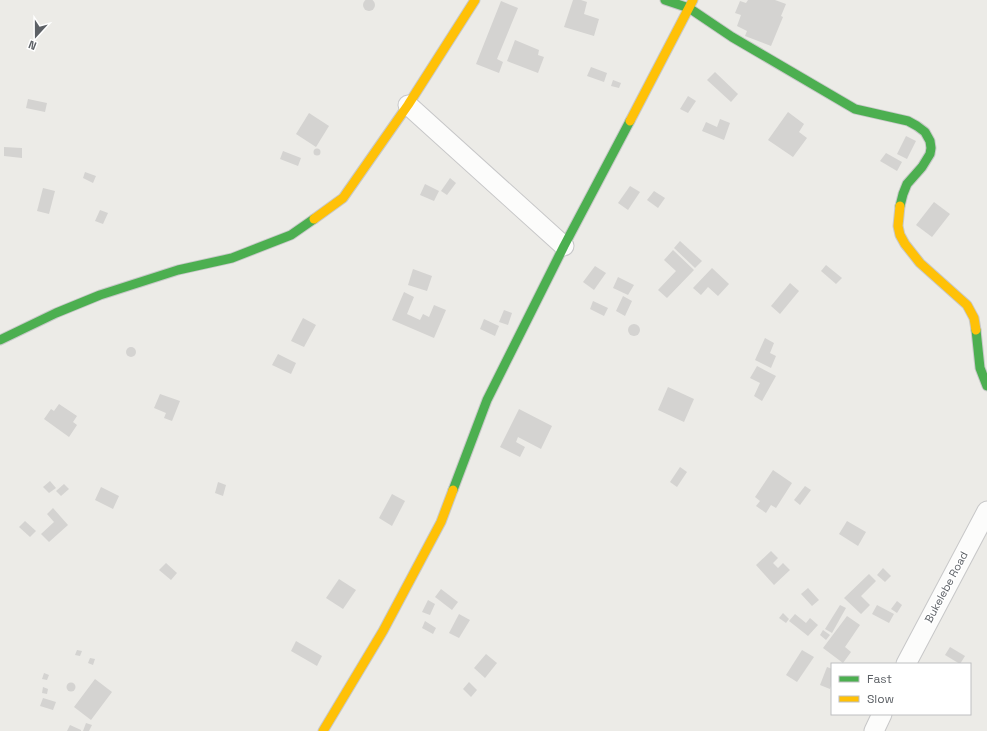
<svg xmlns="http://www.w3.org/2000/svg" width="987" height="731" viewBox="0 0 987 731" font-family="'Space Grotesk',sans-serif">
	<rect width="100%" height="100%" fill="#ecebe7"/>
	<g fill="#d4d3d1">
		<circle cx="369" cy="5" r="6"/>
		<polygon points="573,0 581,0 587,2 584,14 599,19 594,36 564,27"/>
		<polygon points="748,0 775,0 786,4 781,16 783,17 771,46 745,36 747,31 737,26 741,15 735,13 740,1 746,3"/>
		<polygon points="501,1 518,8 497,59 503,62 499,73 476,64"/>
		<polygon points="515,40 539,50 538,55 544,57 538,73 507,61"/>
		<polygon points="591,67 607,73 604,82 587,76"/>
		<polygon points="715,72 738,94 731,102 707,80"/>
		<polygon points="613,80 621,83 619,88 611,86"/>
		<polygon points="688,96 696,101 688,113 680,109"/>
		<polygon points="28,99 47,103 45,112 26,108"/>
		<polygon points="788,112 804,124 799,132 807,138 793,157 768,140"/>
		<polygon points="309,113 329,126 316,147 296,134"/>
		<polygon points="720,119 730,123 724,140 702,131 706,122 717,127"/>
		<polygon points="906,136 916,141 907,159 897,154"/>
		<polygon points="4,147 22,148 22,158 4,156"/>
		<circle cx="317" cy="152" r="3.5"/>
		<polygon points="283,151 301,158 298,166 280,159"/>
		<polygon points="886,153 902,162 897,171 880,161"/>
		<polygon points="85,172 96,176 93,183 83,178"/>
		<polygon points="450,178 456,183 447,195 441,191"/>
		<polygon points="425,184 439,191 434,201 420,195"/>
		<polygon points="630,186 640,192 628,210 618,203"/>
		<polygon points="43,188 55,191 49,214 37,211"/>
		<polygon points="654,191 665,198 658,208 647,200"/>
		<polygon points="934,202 950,214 932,237 916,225"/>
		<polygon points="100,210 108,213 103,224 95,221"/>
		<polygon points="680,241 702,261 695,268 674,248"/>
		<polygon points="673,250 694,270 667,298 658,290 676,271 664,260"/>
		<polygon points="826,265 842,278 836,284 821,271"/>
		<polygon points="595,266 606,273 594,290 583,282"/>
		<polygon points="712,268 729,284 718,296 708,287 701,295 693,288"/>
		<polygon points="413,269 432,276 427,291 408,285"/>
		<polygon points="618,277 634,285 628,295 613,288"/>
		<polygon points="790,283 799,291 780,314 771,306"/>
		<polygon points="404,292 414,297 407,314 420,320 423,314 429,317 434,305 446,310 434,338 392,320"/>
		<polygon points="623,296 632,301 625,316 616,311"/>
		<polygon points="593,301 608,308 604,316 590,309"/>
		<polygon points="504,310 512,313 508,325 499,322"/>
		<polygon points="303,318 316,325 304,347 291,341"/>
		<polygon points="484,319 499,326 495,336 480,329"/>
		<circle cx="634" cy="330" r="6"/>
		<polygon points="765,338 774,343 770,353 776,356 771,368 755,360"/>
		<circle cx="131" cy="352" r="5"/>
		<polygon points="278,354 296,363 291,374 272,365"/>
		<polygon points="757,366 776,376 762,401 754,396 760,383 750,378"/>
		<polygon points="668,387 694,399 684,422 658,410"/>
		<polygon points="160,394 180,401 172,421 164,418 166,413 154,408"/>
		<polygon points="59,404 77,416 73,422 77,425 69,437 44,419 51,409 54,411"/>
		<polygon points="519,409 552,426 541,449 518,437 516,442 525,447 520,457 500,447"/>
		<polygon points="680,467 687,472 677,487 670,482"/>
		<polygon points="773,470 792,483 776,508 771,505 766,513 756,506 760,501 755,497"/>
		<polygon points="50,481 56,488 49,493 43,487"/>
		<polygon points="218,482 226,485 223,496 215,493"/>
		<polygon points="64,484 69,489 61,496 56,491"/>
		<polygon points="805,486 811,490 800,505 794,500"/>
		<polygon points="101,487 119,496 113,509 95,500"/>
		<polygon points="392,494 405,501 392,526 379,518"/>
		<polygon points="53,508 68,525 49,542 41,534 54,522 47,514"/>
		<polygon points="25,521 36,531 30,537 19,527"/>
		<polygon points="847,521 866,532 858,546 839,534"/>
		<polygon points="771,551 778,558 773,563 778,568 783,563 790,570 774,585 756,565"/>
		<polygon points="166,563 177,573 171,580 159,570"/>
		<polygon points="883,568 891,576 885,582 877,575"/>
		<polygon points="869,574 876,581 861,596 870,605 861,614 844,598"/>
		<polygon points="339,579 356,590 343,609 326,598"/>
		<polygon points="808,588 819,600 812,606 801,594"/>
		<polygon points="441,589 458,602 452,610 435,597"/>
		<polygon points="428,600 435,604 430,615 422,612"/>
		<polygon points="897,601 902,605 897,613 891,609"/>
		<polygon points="840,605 846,608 832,633 825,629"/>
		<polygon points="877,605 894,614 889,623 872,614"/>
		<polygon points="783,613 789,619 786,623 779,618"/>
		<polygon points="459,614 470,620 459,638 449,633"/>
		<polygon points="795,614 806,623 810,618 818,625 808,636 789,621"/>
		<polygon points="847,616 860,625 845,647 851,652 843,663 823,648"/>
		<polygon points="425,621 436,628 433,634 422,628"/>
		<polygon points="823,630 830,635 826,640 820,635"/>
		<polygon points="296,641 322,656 317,666 291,651"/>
		<polygon points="950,647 965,656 960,664 945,655"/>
		<polygon points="77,650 82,651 80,656 75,655"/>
		<polygon points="802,650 814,657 797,682 786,675"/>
		<polygon points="486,654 497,663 485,678 474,668"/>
		<polygon points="90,658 95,659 93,665 88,663"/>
		<polygon points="827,667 832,669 832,683 830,689 820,685"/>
		<polygon points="44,673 49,675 47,680 42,679"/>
		<polygon points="95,679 112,692 91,720 74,707"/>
		<polygon points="469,682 477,690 471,697 463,689"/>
		<circle cx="71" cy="687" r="4.5"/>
		<polygon points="43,687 48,689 47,694 42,693"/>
		<polygon points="43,698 56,702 53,710 40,706"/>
		<polygon points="86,723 92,725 89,731 83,731"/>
		<polygon points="70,725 81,730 81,731 67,731"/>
	</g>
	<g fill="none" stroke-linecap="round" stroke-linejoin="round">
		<defs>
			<g id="street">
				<polyline points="408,105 564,246"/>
				<polyline points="906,664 987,511"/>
				<polyline points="874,731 882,714"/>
			</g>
			<g id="fast">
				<polyline points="665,0 689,8 732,37 855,109 908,121 917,126 925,132 930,141 931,148 930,154 922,167 907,184 903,194 900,206"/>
				<polyline points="976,330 980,368 987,386"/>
				<polyline points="0,340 56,313 100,295 178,270 232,258 291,235 314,219"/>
				<polyline points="453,490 487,400 564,246 630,121"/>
			</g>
			<g id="slow">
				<polyline points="630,121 693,0"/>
				<polyline points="900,206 898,226 900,235 905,244 920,263 967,305 974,318 976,330"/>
				<polyline points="314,219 343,198 408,105 475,0"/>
				<polyline points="323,731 383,631 441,522 453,490"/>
			</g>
		</defs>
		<use href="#street" stroke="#c7c7c8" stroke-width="21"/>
		<use href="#fast" stroke="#c8c9c9" stroke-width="11"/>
		<use href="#slow" stroke="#c8c9c9" stroke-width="11"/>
		<use href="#street" stroke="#fcfcfb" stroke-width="19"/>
		<use href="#fast" stroke="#4caf50" stroke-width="9"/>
		<use href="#slow" stroke="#ffc107" stroke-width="9"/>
	</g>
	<g text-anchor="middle" stroke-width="3" stroke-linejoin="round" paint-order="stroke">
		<g font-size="11" fill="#5c6065" stroke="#fff">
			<text transform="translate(946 587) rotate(-62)" y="4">Bukelebe Road</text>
		</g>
	</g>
	<rect x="831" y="663" width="140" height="52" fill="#ffffff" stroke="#bebfc1"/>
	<rect x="839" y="676" width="20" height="6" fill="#4caf50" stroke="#bebfc1"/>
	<text x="867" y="683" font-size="12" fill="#5c6065">Fast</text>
	<rect x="839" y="696" width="20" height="6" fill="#ffc107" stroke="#bebfc1"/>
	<text x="867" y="703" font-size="12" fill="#5c6065">Slow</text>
	<g transform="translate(36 36) rotate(201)" stroke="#ffffff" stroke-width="3" paint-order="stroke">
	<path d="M0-3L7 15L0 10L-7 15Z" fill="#5c6065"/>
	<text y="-6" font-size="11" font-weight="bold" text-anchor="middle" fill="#5c6065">N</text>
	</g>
</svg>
